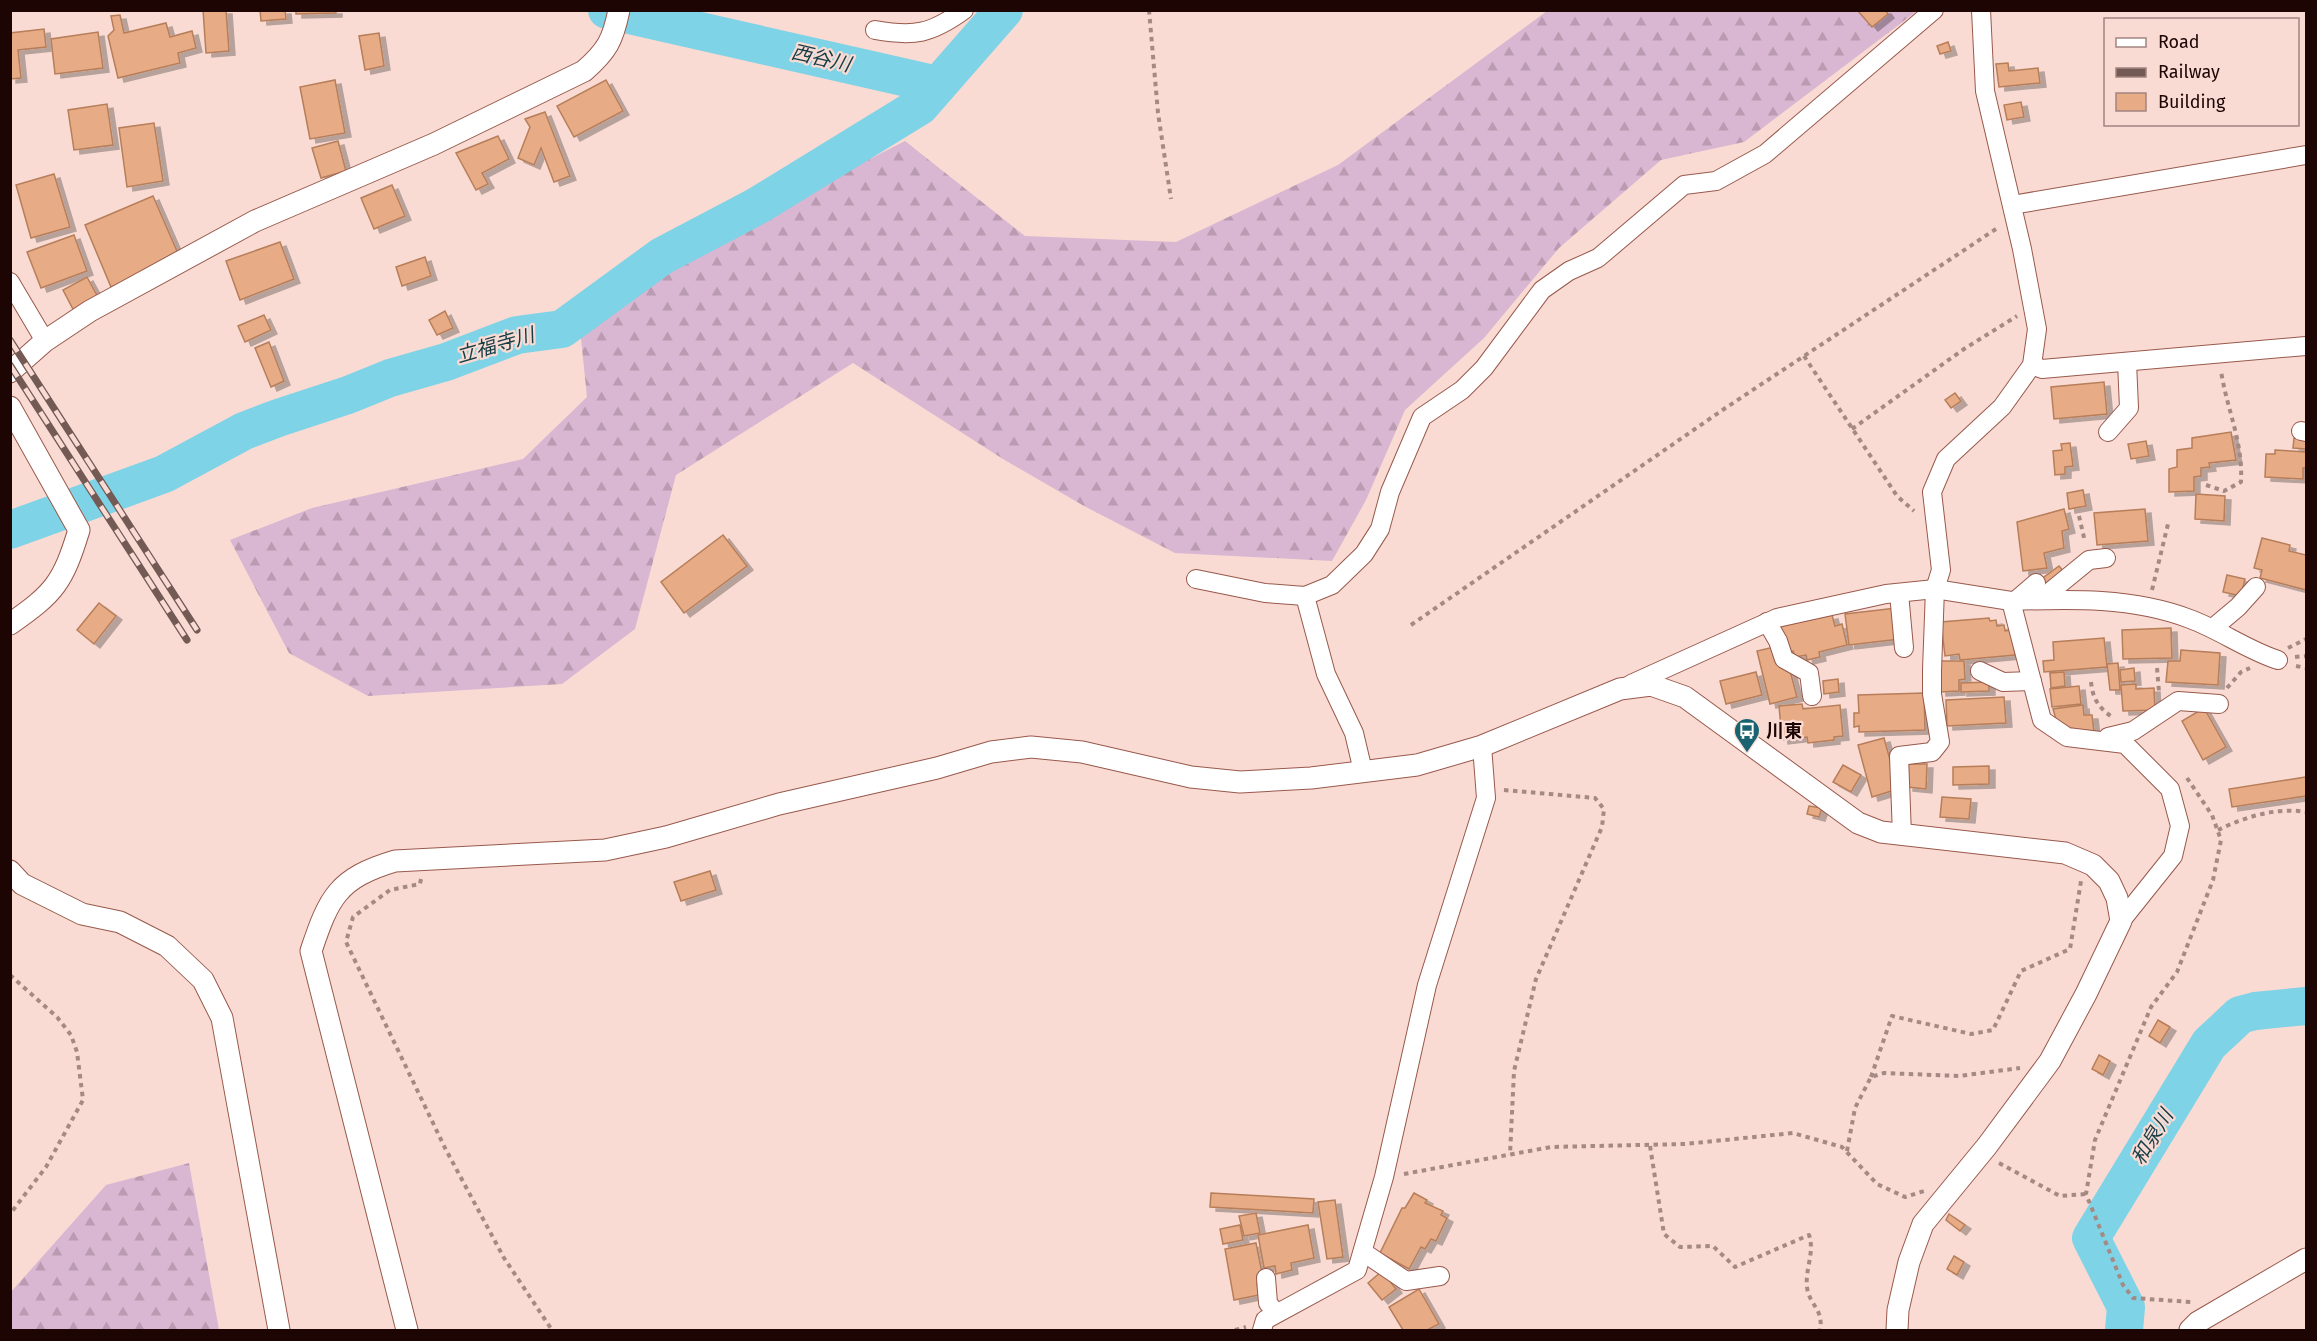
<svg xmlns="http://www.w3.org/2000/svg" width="2317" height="1341" viewBox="0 0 2317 1341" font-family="'Fira Sans','Noto Sans JP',sans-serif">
	<defs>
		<pattern id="forest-firs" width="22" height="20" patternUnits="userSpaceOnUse" patternTransform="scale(1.5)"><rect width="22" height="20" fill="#d9b6d1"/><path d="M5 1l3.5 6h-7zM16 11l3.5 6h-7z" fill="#ba9bb2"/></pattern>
		<filter id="shadow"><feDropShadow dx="6" dy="4" stdDeviation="0" flood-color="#0004"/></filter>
	</defs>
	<rect width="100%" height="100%" fill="#f9dbd4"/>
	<g fill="url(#forest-firs)">
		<polygon points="1547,11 1917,11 1744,142 1661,160 1559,248 1484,338 1405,410 1366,500 1332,561 1175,553 1084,506 1003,459 853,363 676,475 635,629 562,684 368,696 289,653 230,540 312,508 523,459 587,397 579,319 673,260 905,141 1025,236 1176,242 1338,165"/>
		<polygon points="189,1163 219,1330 11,1330 11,1292 106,1185"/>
	</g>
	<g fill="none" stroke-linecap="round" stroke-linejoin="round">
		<g stroke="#7fd3e6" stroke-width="38">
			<polyline points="607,10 938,85"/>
			<polyline points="10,530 164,474 244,431 278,418 348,395 390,378 446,362 517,335 562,329 662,256 757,206 920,106 1004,10"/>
			<polyline points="2124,1330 2126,1307 2091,1238 2209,1044 2240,1015 2255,1011 2306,1006"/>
		</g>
	</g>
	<g fill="#e7ab86" stroke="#b77e5a" stroke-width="1.5" filter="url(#shadow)">
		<polygon points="203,10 226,10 229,51 206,53"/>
		<polygon points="260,10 285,10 286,19 261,21"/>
		<polygon points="296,10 336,10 336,13 296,14"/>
		<polygon points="1857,10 1885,10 1888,14 1872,27"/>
		<polygon points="120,15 124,33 166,23 170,37 192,31 196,48 178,53 180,63 118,78 108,36 114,30 111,16"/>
		<polygon points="44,29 46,47 18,50 21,78 10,79 10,33"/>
		<polygon points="98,32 103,68 55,74 51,39"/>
		<polygon points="379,33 384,66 365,70 359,36"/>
		<polygon points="1948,42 1951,51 1940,54 1937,46"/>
		<polygon points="2008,63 2009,71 2038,68 2040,83 1999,87 1996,64"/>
		<polygon points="335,80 345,133 310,139 300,87"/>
		<polygon points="606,80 623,111 574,137 557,106"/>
		<polygon points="2021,102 2024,117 2007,120 2004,105"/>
		<polygon points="107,104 113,145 74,150 68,110"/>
		<polygon points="545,112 570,176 554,182 541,148 534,165 518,158 530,127 525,119"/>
		<polygon points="154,123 163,181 127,187 119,128"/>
		<polygon points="498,136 509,159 482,173 488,184 476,190 456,153"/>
		<polygon points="338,141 346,171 321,178 312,148"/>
		<polygon points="54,174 70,227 31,238 16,185"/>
		<polygon points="392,185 405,216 374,229 361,198"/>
		<polygon points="153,196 180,258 111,287 85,225"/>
		<polygon points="74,235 87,271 41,288 27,252"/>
		<polygon points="280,242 294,279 240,300 226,261"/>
		<polygon points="425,257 431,276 402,286 396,267"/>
		<polygon points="87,277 99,299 74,311 63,290"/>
		<polygon points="445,311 453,328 437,335 429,320"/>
		<polygon points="264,315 271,330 245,342 238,326"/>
		<polygon points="269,342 284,381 271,387 255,348"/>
		<polygon points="2104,382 2107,414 2054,419 2051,387"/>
		<polygon points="1955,393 1961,401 1951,408 1945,400"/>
		<polygon points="2231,432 2236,460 2209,463 2210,467 2201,468 2201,476 2194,477 2194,491 2169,492 2169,469 2177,467 2177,450 2192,448 2192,438"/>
		<polygon points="2294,438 2306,439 2306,449 2293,448"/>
		<polygon points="2146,441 2149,456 2131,459 2128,444"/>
		<polygon points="2070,443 2073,466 2065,467 2065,474 2055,475 2053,451 2062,450 2061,444"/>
		<polygon points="2275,450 2306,452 2306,468 2303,468 2303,479 2265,477 2266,454 2275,454"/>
		<polygon points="2083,490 2086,506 2069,509 2067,493"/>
		<polygon points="2196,494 2225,496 2224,521 2195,519"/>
		<polygon points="2064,509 2069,529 2062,531 2064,548 2044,553 2047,568 2023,571 2017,522"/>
		<polygon points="2145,509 2148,541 2097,545 2094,513"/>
		<polygon points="723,535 747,566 684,613 661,582"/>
		<polygon points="2262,538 2290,545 2289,551 2306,555 2306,590 2260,578 2262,570 2254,568"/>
		<polygon points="2059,566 2064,572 2045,587 2040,580"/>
		<polygon points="2227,575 2245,579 2241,596 2223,592"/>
		<polygon points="99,603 116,616 94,644 77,630"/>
		<polygon points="1896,608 1900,639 1849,645 1845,614"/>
		<polygon points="1832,615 1835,626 1842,624 1847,645 1819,652 1820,657 1807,660 1806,655 1795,657 1793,651 1783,653 1777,627"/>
		<polygon points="1989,618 1990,621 1996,620 1997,626 2004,625 2005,631 2012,630 2015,655 1960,660 1959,654 1945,656 1941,622"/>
		<polygon points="2171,628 2172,658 2123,659 2122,630"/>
		<polygon points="2104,638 2107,667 2044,672 2043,661 2054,660 2053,642"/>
		<polygon points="1778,646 1788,663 1797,697 1770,704 1757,651"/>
		<polygon points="2181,650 2220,653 2218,685 2166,682 2168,661 2180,661"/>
		<polygon points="1939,661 1964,661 1965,679 1959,680 1959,691 1940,692"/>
		<polygon points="2118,663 2120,690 2110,690 2107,664"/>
		<polygon points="2134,668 2135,681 2121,682 2120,670"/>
		<polygon points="1756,672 1762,695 1726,704 1720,681"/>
		<polygon points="2064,672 2065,686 2051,688 2050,673"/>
		<polygon points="1838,679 1839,692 1824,694 1823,681"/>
		<polygon points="1989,682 1989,691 1961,692 1961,683"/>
		<polygon points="2136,684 2136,689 2154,688 2155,710 2123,711 2121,685"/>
		<polygon points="2079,686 2081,704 2052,707 2050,689"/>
		<polygon points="1924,693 1925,730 1859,732 1859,726 1854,727 1854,713 1859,713 1858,695"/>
		<polygon points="2004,697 2006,723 1947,726 1946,700"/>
		<polygon points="1802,704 1803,709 1840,705 1843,736 1834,737 1834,740 1808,743 1807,737 1782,740 1779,706"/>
		<polygon points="2083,705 2084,715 2092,715 2094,732 2079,731 2057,723 2053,709"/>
		<polygon points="2204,708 2226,747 2203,760 2182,721"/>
		<polygon points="1884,738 1898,789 1872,797 1858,745"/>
		<polygon points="1908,764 1927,764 1926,789 1907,787"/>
		<polygon points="1843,765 1861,775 1851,792 1833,782"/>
		<polygon points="1989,766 1989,784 1953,785 1953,767"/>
		<polygon points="2306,777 2306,796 2232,807 2229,789"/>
		<polygon points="1942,797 1971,799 1969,819 1940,817"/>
		<polygon points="1809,806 1822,808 1819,817 1807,814"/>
		<polygon points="710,871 716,890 681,901 674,882"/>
		<polygon points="2158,1020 2170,1027 2160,1043 2149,1036"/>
		<polygon points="2099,1055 2110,1061 2103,1075 2092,1069"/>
		<polygon points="1211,1193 1314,1199 1313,1213 1210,1207"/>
		<polygon points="1414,1193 1427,1200 1425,1203 1443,1211 1441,1215 1447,1218 1436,1241 1431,1239 1425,1249 1421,1247 1409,1269 1380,1253 1402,1208 1405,1208"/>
		<polygon points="1335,1200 1343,1257 1327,1259 1318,1202"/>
		<polygon points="1256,1213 1260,1233 1244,1236 1239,1216"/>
		<polygon points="1949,1214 1965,1225 1960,1231 1946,1220"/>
		<polygon points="1240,1225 1243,1240 1223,1244 1220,1229"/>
		<polygon points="1308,1225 1314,1258 1291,1263 1292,1270 1276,1274 1275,1266 1264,1268 1258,1235"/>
		<polygon points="1256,1243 1264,1283 1257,1284 1259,1295 1234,1300 1225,1249"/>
		<polygon points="1954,1256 1964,1262 1957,1275 1947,1269"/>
		<polygon points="1382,1271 1396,1289 1382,1300 1368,1283"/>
		<polygon points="1419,1289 1439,1324 1427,1330 1403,1330 1389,1307"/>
	</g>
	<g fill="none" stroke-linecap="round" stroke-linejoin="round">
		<defs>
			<g id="minor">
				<path d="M875,30C914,37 931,34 964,10"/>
				<polyline points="2012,205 2306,155"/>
				<polyline points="10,282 45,341"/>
				<polyline points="2032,365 2042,369 2306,346"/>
				<polyline points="2301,431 2306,432"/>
				<polyline points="2108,432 2129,408 2127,362"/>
				<polyline points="1196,579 1265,593 1305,596"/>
				<polyline points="1899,593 1904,648"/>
				<polyline points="2040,600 2089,560 2106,558"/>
				<path d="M2011,601C2071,599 2133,597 2190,619C2220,630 2247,650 2278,660"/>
				<polyline points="2015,601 2036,583"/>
				<polyline points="1767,622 1778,641 1784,659 1809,673 1812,696"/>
				<polyline points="2213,628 2238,607 2256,587"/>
				<polyline points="1980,671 2003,682 2032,681"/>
				<polyline points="1631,684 1777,618 1886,594 1935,589 2011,601 2042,720 2067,737 2125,744 2170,789 2180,826 2173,856 2121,921"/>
				<polyline points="2108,737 2133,731 2178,701 2219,704"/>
				<polyline points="1363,771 1354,733 1326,674 1305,596 1332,585 1364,554 1380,529 1390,492 1422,417 1462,390 1484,368 1542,290 1569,271 1598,258 1684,185 1716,181 1765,154 1934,10"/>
				<polyline points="1902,835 1899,756 1932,752 1940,742 1932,694 1932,670 1935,589 1941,570 1932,492 1946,459 2002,407 2032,365 2037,329 2022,249 1985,91 1981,10"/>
				<polyline points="1363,1252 1406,1281 1440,1276"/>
				<polyline points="1266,1278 1268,1303 1276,1313"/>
				<polyline points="1262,1330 1265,1320 1357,1270 1384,1177 1427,985 1486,798 1482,746"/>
			</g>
			<g id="tertiary">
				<path d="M10,372L45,341L90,311L255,221L434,144L584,71C607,51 613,40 619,10"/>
				<path d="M10,407L79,530C63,582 55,593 10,624"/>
				<polyline points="10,871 22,884 82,914 120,922 167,946 203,980 222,1018 279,1330"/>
				<path d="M407,1330L311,951C329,897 338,878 395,861L605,850L666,837L779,804L937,768L991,752L1031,747L1082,752L1191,777L1240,782L1311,778L1417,765L1482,746L1620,689L1651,685L1685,697L1858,823L1881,832L2065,853L2093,865L2109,881L2117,898L2121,921L2086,994L2050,1061L1987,1146L1923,1224L1909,1262L1898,1310L1897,1330"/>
				<polyline points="2190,1330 2198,1322 2306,1259"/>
			</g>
		</defs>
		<use href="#minor" stroke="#98594b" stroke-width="20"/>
		<use href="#tertiary" stroke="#98594b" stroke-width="23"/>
		<g stroke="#a58a84" stroke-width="4" stroke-dasharray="4.5 4.5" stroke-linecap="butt">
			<polyline points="1149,10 1158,113 1171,199"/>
			<polyline points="1804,356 1897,496 1914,511"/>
			<polyline points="1852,429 1964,349 2017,316"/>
			<path d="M2206,485L2224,491L2241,482C2243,441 2227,410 2221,371"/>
			<polyline points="2079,516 2085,542"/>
			<polyline points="2152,590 2168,524"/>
			<polyline points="1411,625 1724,409 1999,227"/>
			<polyline points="2288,648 2306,639"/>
			<polyline points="2295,657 2306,656"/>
			<polyline points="2296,666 2306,668"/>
			<polyline points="2157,668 2159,692"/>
			<path d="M2091,682C2093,699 2098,707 2112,717"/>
			<polyline points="2227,688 2241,672 2250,668"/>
			<polyline points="2187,778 2212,815 2221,840 2213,880 2177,972 2151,1007 2095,1140 2086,1194 2123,1285 2133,1298 2191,1302"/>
			<polyline points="1504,790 1595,798 1604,809 1602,827 1536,979 1514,1071 1510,1155"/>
			<path d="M2218,830C2245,817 2276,807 2306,812"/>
			<polyline points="421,879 420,884 390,890 353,917 346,942 445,1148 504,1258 552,1330"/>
			<polyline points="10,975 57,1017 71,1035 77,1052 83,1100 46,1167 10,1214"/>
			<polyline points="1871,1077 1892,1016 1971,1034 1993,1030 2021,971 2070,949 2081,881"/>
			<path d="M1650,1146L1664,1234L1680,1247L1713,1246L1735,1267L1809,1235C1815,1252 1805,1269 1807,1287C1809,1305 1824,1309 1820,1330"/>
			<polyline points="1847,1151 1855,1108 1871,1077 1884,1073 1959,1076 2020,1068"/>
			<polyline points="1999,1163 2060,1196 2086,1194"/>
			<polyline points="1404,1174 1551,1147 1685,1144 1793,1133 1842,1147 1877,1184 1905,1197 1924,1191"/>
			<polyline points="1235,1330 1246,1327"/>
		</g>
		<use href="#minor" stroke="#fff" stroke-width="18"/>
		<use href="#tertiary" stroke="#fff" stroke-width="21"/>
		<defs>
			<g id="rail">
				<polyline points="10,340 197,630"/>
				<polyline points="10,365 187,640"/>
			</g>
		</defs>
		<use href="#rail" stroke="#745a55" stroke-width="7"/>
		<use href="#rail" stroke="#f9dbd4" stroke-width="4.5" stroke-dasharray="14" stroke-linecap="butt"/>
	</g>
	<defs>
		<symbol id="bus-pin" viewBox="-11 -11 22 30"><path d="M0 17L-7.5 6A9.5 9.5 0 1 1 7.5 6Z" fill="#196270" stroke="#f9dbd4"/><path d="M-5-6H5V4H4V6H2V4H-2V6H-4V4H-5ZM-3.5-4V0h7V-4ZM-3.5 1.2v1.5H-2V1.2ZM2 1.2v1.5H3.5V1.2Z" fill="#fff"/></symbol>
	</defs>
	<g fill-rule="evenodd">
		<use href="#bus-pin" x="1732" y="716" width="30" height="40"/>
	</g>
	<g text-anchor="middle" stroke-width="4.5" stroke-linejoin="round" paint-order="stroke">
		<g font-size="18" font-weight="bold" fill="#1c0502" stroke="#f9dbd4" text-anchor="start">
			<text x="1766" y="737">川東</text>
		</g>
		<g font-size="20" font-style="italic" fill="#153d45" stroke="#f9dbd4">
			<text transform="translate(821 58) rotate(13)" y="7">西谷川</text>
			<text transform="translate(495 345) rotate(-16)" y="7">立福寺川</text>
			<text transform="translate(2152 1137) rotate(-59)" y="7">和泉川</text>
		</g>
	</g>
	<rect width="2317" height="1341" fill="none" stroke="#1c0502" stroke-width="24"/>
	<rect x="2104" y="18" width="195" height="108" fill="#f9dbd4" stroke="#a18580" stroke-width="1.5"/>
	<rect x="2116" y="38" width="30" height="9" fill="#ffffff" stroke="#a18580" stroke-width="1.5"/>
	<text x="2158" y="48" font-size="18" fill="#1c0502">Road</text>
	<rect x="2116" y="68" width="30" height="9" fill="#745a55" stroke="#a18580" stroke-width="1.5"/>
	<text x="2158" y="78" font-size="18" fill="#1c0502">Railway</text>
	<rect x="2116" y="93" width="30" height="18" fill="#e7ab86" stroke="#a18580" stroke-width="1.5"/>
	<text x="2158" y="108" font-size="18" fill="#1c0502">Building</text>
</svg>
